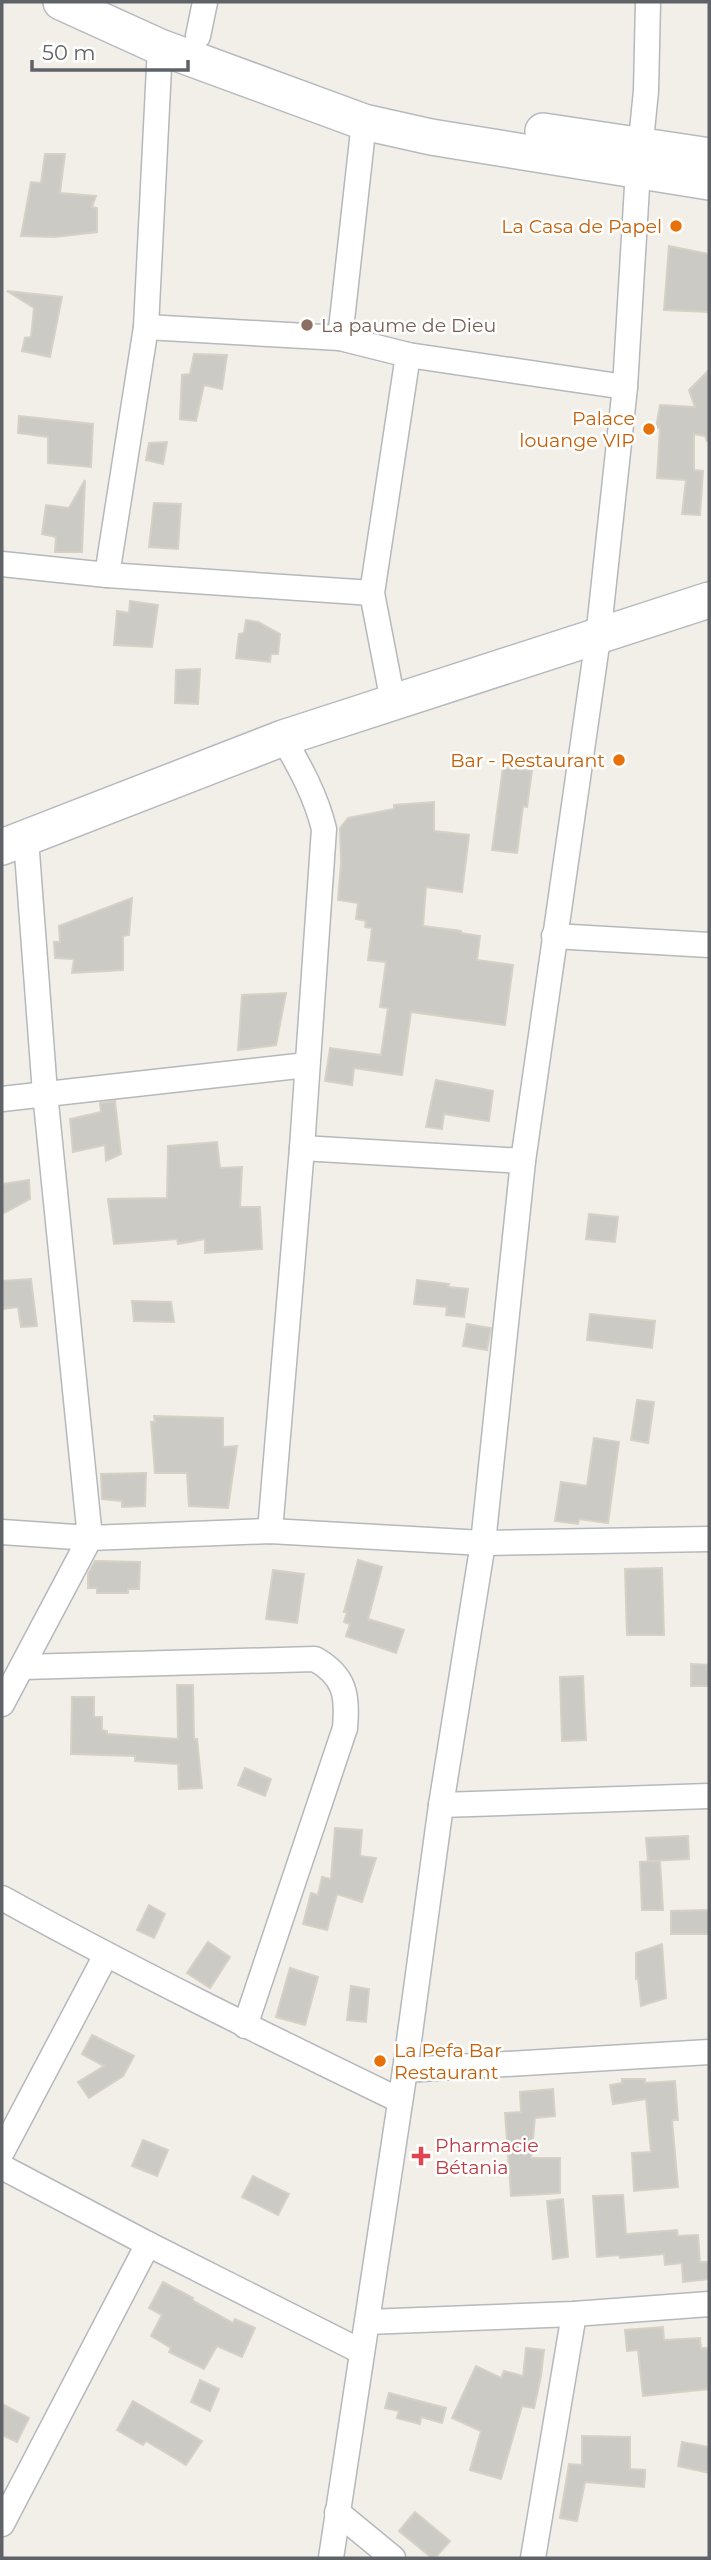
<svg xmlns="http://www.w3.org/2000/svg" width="711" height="2560" viewBox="0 0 711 2560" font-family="Montserrat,sans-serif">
	<rect width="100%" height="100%" fill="#f1efe8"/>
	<g fill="#cccac5" stroke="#d6d1c6" stroke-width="2">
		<polygon points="45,154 65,154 60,193 96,196 92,207 97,208 97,232 55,237 21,236 31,182 41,183"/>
		<polygon points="669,246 709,254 709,312 664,310"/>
		<polygon points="7,291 62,297 50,357 22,351 25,338 31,337 34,308"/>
		<polygon points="194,354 227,355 222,389 204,385 196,421 180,419 182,375 190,374"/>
		<polygon points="709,370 709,441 707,441 705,436 694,434 694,470 703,471 700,515 682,514 686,480 657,478 660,428 656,428 660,405 695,407 689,390"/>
		<polygon points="19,416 93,424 91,467 48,463 48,437 18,433"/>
		<polygon points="167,442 163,464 146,460 149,443"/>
		<polygon points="85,480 82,552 55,552 56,537 42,534 46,505 69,508"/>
		<polygon points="154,503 181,504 178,549 149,547"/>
		<polygon points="130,601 158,605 152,647 114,645 117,611 129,613"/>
		<polygon points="246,620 258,622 280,634 278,654 271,654 270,662 236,658 239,634 244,633"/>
		<polygon points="200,669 198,704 175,703 176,670"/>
		<polygon points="503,767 532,771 527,807 523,806 517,853 492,850"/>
		<polygon points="434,802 434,831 469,835 462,892 426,887 423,926 461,931 461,933 480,936 477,960 513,965 505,1025 411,1012 402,1075 354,1068 352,1085 325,1081 330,1048 381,1055 388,1008 380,1007 386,962 368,960 372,928 365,927 366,921 356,919 358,903 338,900 341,863 340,828 348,818 394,809 394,805"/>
		<polygon points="132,898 129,935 123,936 123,970 72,973 74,959 55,958 54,942 60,942 59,926"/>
		<polygon points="286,993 276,1045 238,1050 242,995"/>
		<polygon points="436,1080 493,1091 489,1121 444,1114 442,1129 426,1127"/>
		<polygon points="115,1101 121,1154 106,1161 105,1145 73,1152 70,1119 101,1112 100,1103"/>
		<polygon points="217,1142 220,1168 242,1167 240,1207 260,1207 262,1249 205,1253 205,1239 178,1244 177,1239 114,1244 108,1199 167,1198 168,1146"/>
		<polygon points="29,1180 30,1199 2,1214 2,1184"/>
		<polygon points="589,1214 618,1217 615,1242 586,1239"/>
		<polygon points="31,1279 37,1326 21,1327 18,1307 2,1309 2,1281"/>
		<polygon points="417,1280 449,1284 448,1287 468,1289 464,1317 446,1315 447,1307 414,1304"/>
		<polygon points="132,1301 171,1302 174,1322 134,1321"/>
		<polygon points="590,1314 655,1321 652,1348 587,1340"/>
		<polygon points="467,1324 491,1328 487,1350 463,1346"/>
		<polygon points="637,1400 654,1402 648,1443 631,1440"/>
		<polygon points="154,1416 223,1418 223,1447 237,1446 228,1508 189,1506 187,1473 155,1473 151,1422 155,1422"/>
		<polygon points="594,1438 619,1442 608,1523 579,1519 578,1524 555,1521 561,1482 587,1486"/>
		<polygon points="146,1473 145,1506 122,1507 122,1501 102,1499 101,1474"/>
		<polygon points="358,1560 382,1567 368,1619 404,1630 396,1653 346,1636 350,1624 344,1622 347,1612 344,1612"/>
		<polygon points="95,1561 140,1562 139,1589 128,1589 128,1593 97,1593 97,1588 88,1588 88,1574"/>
		<polygon points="662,1568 664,1635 627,1635 625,1569"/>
		<polygon points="273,1570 304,1574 297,1623 266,1619"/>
		<polygon points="691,1664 709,1665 709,1686 691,1686"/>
		<polygon points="583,1676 586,1740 562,1741 560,1677"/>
		<polygon points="177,1685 193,1685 194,1739 197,1739 202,1788 179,1789 178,1764 135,1761 135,1756 71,1754 72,1697 94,1697 94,1717 102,1717 102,1730 107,1731 107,1734 178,1739"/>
		<polygon points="245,1768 271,1779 265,1796 238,1785"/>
		<polygon points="335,1828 362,1830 360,1856 376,1858 362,1902 337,1894 327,1930 303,1924 311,1893 318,1895 322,1877 331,1879"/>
		<polygon points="688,1836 689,1859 648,1861 646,1838"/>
		<polygon points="660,1861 663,1910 642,1910 640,1862"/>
		<polygon points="149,1905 165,1914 154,1938 137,1930"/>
		<polygon points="709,1910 709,1934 671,1934 671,1911"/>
		<polygon points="208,1942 230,1957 210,1988 187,1973"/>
		<polygon points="662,1944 666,1998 641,2006 638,1978 636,1979 636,1953"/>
		<polygon points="290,1968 318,1977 305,2025 276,2017"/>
		<polygon points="351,1986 369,1989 366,2022 347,2020"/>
		<polygon points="92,2035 134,2056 123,2076 89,2098 78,2082 104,2066 82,2054"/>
		<polygon points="622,2079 645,2079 645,2083 675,2081 678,2120 672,2120 678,2187 634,2191 632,2153 651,2152 646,2099 613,2104 610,2085 622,2083"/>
		<polygon points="553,2089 555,2116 535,2118 531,2158 560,2158 560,2193 511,2196 505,2113 521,2112 520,2092"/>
		<polygon points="143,2140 168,2150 157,2176 132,2166"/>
		<polygon points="253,2176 289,2194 278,2215 242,2197"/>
		<polygon points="623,2195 626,2234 677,2230 678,2236 698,2235 700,2262 709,2262 709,2279 683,2282 682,2263 665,2265 664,2254 620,2258 619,2255 597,2257 593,2196"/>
		<polygon points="563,2199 568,2257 553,2259 547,2201"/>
		<polygon points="163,2282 193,2298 192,2300 233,2323 235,2319 255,2328 242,2357 217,2346 204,2369 169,2352 171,2348 151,2336 162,2315 149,2308"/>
		<polygon points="663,2327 664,2340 700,2338 701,2348 709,2348 709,2389 643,2396 638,2350 627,2351 625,2330"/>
		<polygon points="526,2348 544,2350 541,2376 534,2408 522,2406 501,2479 470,2470 481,2431 452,2418 476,2366 501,2378 504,2371 523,2376"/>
		<polygon points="200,2380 219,2389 210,2411 191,2402"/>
		<polygon points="389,2393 446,2408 442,2423 421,2417 420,2424 397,2418 399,2411 385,2408"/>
		<polygon points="133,2401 202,2441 186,2465 146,2441 143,2445 117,2430"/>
		<polygon points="2,2404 29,2418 17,2442 2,2435"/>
		<polygon points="582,2436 630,2437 630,2469 645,2470 645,2477 644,2487 585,2482 577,2521 560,2518 569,2464 582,2465"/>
		<polygon points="682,2442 709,2447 709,2473 678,2466"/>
		<polygon points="415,2512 450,2541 435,2558 432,2558 399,2531"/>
	</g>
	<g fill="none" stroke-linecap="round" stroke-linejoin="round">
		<defs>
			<g id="street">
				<polyline points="198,36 205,2"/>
				<polyline points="146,327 340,338 408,355 625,387"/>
				<polyline points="340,338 364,122"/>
				<polyline points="2,564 107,575 372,593 393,702"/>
				<polyline points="107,575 146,327 160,47"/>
				<polyline points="372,593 408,355"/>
				<polyline points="554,936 709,945"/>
				<polyline points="2,1099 307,1065"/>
				<polyline points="302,1148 523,1161"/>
				<path d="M270,1531L302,1148L324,829C316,796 300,767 283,738"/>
				<polyline points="2,1532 90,1538 270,1531 483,1543 709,1539"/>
				<path d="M23,1667L315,1659C345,1676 348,1695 345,1728L245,2026"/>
				<polyline points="2,1704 90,1538 45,1093 26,839"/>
				<polyline points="441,1805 709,1796"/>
				<path d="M2,1898C132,1970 265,2035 399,2100"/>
				<polyline points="405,2070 709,2052"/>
				<polyline points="2,2152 106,1955"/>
				<polyline points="2,2167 148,2244 362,2352"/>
				<polyline points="367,2322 574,2314 709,2304"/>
				<polyline points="337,2512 393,2558"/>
				<polyline points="2,2524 148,2244"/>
				<polyline points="331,2558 405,2070 441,1805 483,1543 523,1161 598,638 625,387 638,170 646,91 648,2"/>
				<polyline points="533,2558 574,2314"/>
			</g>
			<g id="secondary">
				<polyline points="61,2 160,47 364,122 431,137 709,182"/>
				<polyline points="543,131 709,156"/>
				<polyline points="2,847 283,738 709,600"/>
			</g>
		</defs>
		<use href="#street" stroke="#b5b8bc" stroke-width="27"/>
		<use href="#secondary" stroke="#b6babf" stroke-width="38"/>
		<use href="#street" stroke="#fff" stroke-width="24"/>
		<use href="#secondary" stroke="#fff" stroke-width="35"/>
	</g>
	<g fill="#e8710a" stroke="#fff" stroke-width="2.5">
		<circle cx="676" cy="226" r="7"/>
		<circle cx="649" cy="429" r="7"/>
		<circle cx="619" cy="760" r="7"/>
		<circle cx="380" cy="2061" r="7"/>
	</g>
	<circle fill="#8d6e63" stroke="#fff" stroke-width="2.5" cx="307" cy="325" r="7"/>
	<path fill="#e0444e" stroke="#fff" stroke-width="2.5" d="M417.5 2145.5h7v7h7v7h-7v7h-7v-7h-7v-7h7z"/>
	<g text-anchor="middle" stroke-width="5" stroke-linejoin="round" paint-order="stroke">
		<g font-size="19" fill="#c56008" stroke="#fff" text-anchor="end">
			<text x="662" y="233">La Casa de Papel</text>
			<text x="635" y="425">Palace<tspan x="635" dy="22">louange VIP</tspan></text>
			<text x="605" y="767">Bar - Restaurant</text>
			<text x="394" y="2057" text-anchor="start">La Pefa Bar<tspan x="394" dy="22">Restaurant</tspan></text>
		</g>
		<g font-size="19" fill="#785e54" stroke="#fff" text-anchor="start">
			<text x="321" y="332">La paume de Dieu</text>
		</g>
		<g font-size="19" fill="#be3a42" stroke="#fff" text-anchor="start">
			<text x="435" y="2152">Pharmacie<tspan x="435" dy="22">Bétania</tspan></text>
		</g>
	</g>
	<rect width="711" height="2560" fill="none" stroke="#5f6368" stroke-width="7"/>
	<path d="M32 60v10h156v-10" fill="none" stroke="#5f6368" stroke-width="3.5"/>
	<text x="42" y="60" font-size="21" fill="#5f6368" stroke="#ffffff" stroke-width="5" paint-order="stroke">50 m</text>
</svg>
